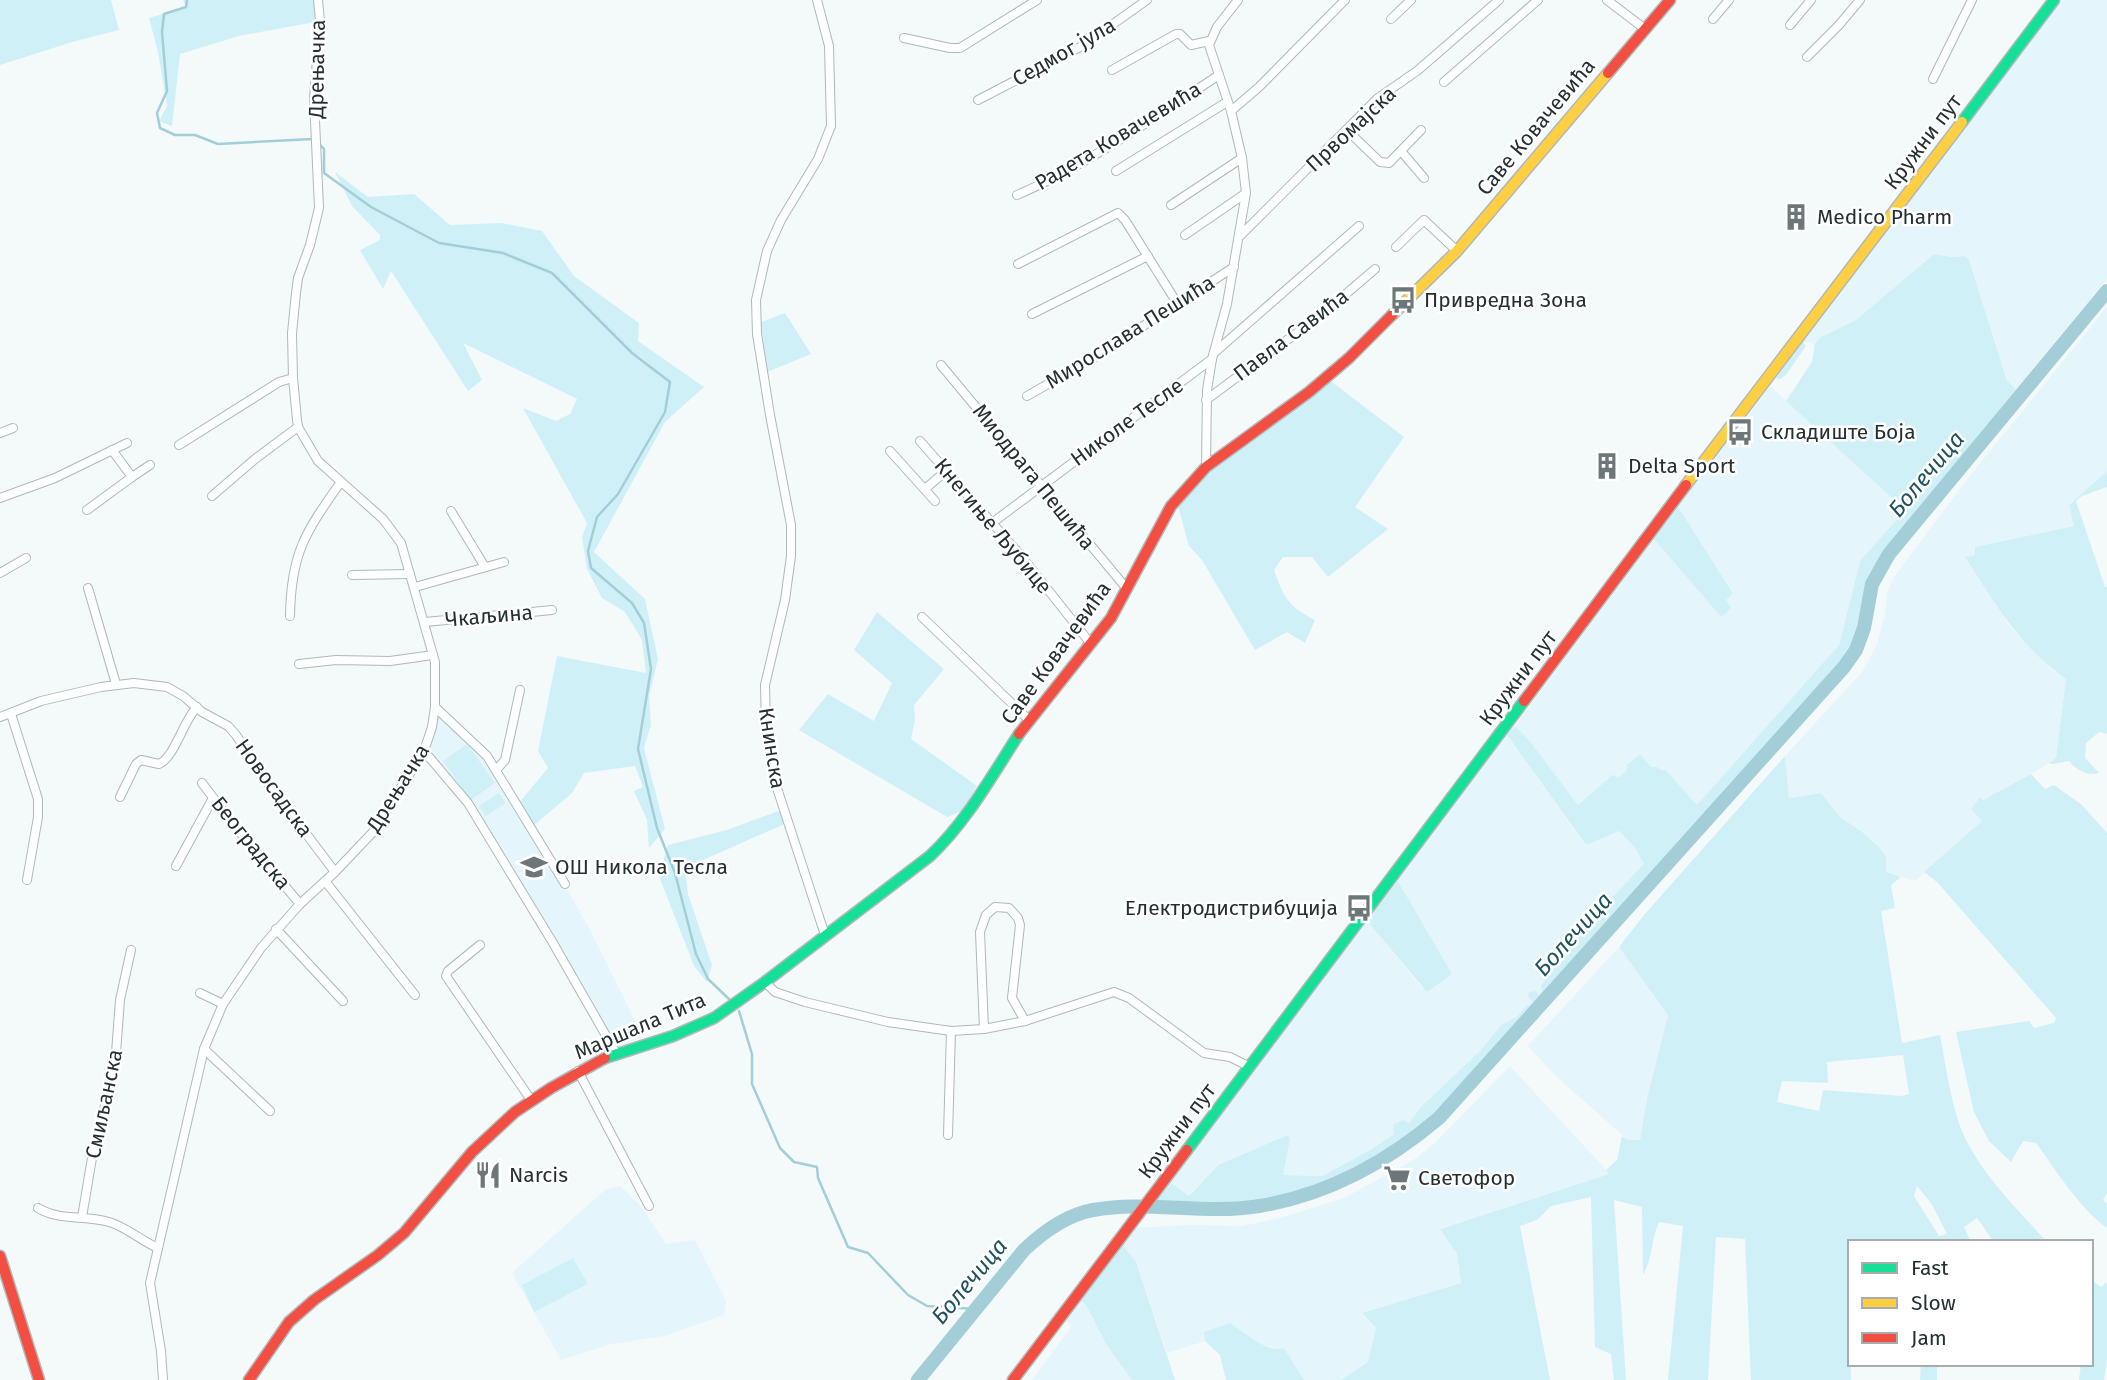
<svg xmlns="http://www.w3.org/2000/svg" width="2107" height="1380" viewBox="0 0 2107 1380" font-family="'Fira Sans',sans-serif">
	<rect width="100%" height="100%" fill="#f4f9fa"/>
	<g fill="#e4f6fb">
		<polygon points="2062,0 2107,0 2107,279 2016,389 2007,381 1969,261 1965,256 1952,257 1934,254 1856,320 1821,337 1815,347 1810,342 1803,342"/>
		<polygon points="2107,307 2107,471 2069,505 2074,526 1976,547 1975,556 1966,557 2010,627 2050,668 2066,679 2056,759 2009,787 1982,800 1982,821 1915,881 1886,872 1861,831 1840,817 1821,793 1788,798 1785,756 1862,672 1877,645 1885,613 1887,593 1894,577 1972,473"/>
		<polygon points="1770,386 1905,510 1860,561 1839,645 1751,747 1697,806 1665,769 1628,770 1618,777 1612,775 1578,805 1529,740 1515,726 1654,539 1720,616 1730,608 1725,600 1733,592 1678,507"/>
		<polygon points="440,710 486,756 532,827 589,928 643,1037 617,1047 504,851 427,751"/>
		<polygon points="1507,735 1585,845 1619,831 1635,848 1644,864 1531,1005 1526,1006 1518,1016 1501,1025 1481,1050 1409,1124 1372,1149 1322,1176 1282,1175 1289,1139 1218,1165 1188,1196 1168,1181 1367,921 1422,988 1452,974 1398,881"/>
		<polygon points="1619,947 1668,1015 1647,1098 1640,1140 1628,1140 1557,1077 1528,1046"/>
		<polygon points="1510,1066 1610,1174 1441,1228 1457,1254 1461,1283 1362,1313 1376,1328 1368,1363 1341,1380 1304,1380 1284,1348 1277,1350 1272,1347 1205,1332 1205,1341 1167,1353 1136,1262 1122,1244 1134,1228 1189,1225 1242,1226 1280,1218 1344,1198 1415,1159 1434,1144"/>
		<polygon points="620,1186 640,1205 666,1244 695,1240 726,1301 724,1315 664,1336 611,1344 561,1360 512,1273 606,1189"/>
		<polygon points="1080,1300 1086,1305 1106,1344 1132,1380 1032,1380 1072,1326 1065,1320"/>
	</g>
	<g fill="#d0f0f8" fill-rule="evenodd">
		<polygon points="0,0 111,0 119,30 72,42 0,65"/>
		<polygon points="183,0 318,0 320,21 239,36 180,54 172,126 159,121 167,106 158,52 149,18 186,7"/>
		<polygon points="335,172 368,197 414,194 450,225 501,223 542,231 574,276 639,323 638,341 704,387 665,422 594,552 645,599 658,659 649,697 651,725 644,748 665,829 649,848 647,820 634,791 643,787 635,766 584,773 572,793 532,827 518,804 548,768 538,751 557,656 646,673 642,640 625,612 602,598 587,569 582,537 587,523 523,408 556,421 570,414 577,399 463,343 482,380 468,391 391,271 383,289 360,250 380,240 380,235 352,206"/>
		<path d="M1934,254L1952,257L1965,256L1969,260L2007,381L2016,389L1876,566L1868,583L1857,638L1841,665L1477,1070C1455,1094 1433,1118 1408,1138C1395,1148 1381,1155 1367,1162C1297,1201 1233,1205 1154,1204L1171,1183L1189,1196L1218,1165L1288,1135L1290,1139L1283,1175L1322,1176L1372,1149L1394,1134L1393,1125L1403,1120L1409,1123L1421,1107L1481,1050L1501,1025L1518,1016L1526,1006L1531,1005L1533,1002L1528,997L1529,992L1536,991L1539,995L1542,991L1541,986L1590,921L1644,864L1635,848L1619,831L1586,845L1507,735L1515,726L1529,740L1578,805L1612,775L1619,777L1627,770V765L1640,754L1651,767H1657L1661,770L1665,769L1697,805L1839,645L1860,561L1905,510L1786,401L1812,362L1815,344L1821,337L1856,320Z"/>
		<polygon points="785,313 811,354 767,372 761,322"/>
		<polygon points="1803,342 1806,346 1786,375 1780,379 1776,378"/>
		<path d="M1328,379L1404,437L1355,507L1388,529L1328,577L1312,557H1283L1274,570C1284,598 1288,606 1315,620L1305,643L1287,632L1255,650L1202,560L1189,546L1177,502L1203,475Z"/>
		<path d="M2107,471V487L2082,496L2076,501L2105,587H2107V734L2099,732L2086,743L2085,758L2099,773C2086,776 2078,771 2069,761L2053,764L2049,763L2056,758L2066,679C2018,645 1996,605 1965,557L1975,555V547L2074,526L2069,505Z"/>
		<polygon points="1678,507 1733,593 1726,600 1731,608 1721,617 1654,539"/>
		<polygon points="877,612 944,669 914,705 915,720 911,739 977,786 962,811 947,817 799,730 828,694 874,721 892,683 854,650"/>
		<polygon points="467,744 495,783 471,800 443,761"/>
		<path d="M1785,756L1789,798L1821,793L1840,817L1861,831L1880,848L1886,857V872L1901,877L1891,885L1895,908L1881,911L1902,1043L1940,1035C1946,1067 1952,1112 1966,1140C1986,1179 2018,1210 2047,1242H1994L1977,1218L1964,1227L1971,1242H1850L1851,1380H1751L1745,1239L1716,1237L1708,1380H1668L1683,1226L1659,1222C1651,1239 1653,1258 1643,1275L1642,1207L1614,1200L1626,1380H1614L1611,1354L1595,1347L1591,1197L1551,1206L1537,1220L1520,1226L1550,1380H1341L1368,1362L1376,1328L1362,1313L1461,1283L1457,1254L1440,1229L1609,1174L1606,1170L1617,1160L1622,1136L1628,1140H1640L1647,1098L1668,1015L1619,947L1644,915ZM1903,1055L1909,1094L1902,1096L1823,1090L1819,1111L1777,1102L1782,1081L1828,1083L1827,1062ZM1917,1186L1931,1203L1947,1234L1939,1236L1914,1196Z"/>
		<path d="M2031,774L2045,789L2054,785L2082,805L2107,833V1193L2103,1200L2107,1204V1228C2078,1207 2057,1171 2036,1143L2023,1141L2011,1162L1989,1141L1974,1112L1956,1032L2029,1021L2034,1028L2054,1023L2056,1018L1937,882L1924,872L1982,821L1971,809L1980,797L1983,800Z"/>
		<polygon points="499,793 506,803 486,816 479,806"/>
		<polygon points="784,809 789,822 685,868 688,894 712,965 707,982 694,966 659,876 668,845 727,830"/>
		<polygon points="1398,881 1452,974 1427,992 1367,921"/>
		<polygon points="1122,1244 1136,1262 1175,1380 1132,1380 1106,1344 1086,1305 1080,1300"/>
		<polygon points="573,1258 588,1284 534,1312 522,1285"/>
		<polygon points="2091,1280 2101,1287 2107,1282 2107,1359 2104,1380 2079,1380 2081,1364 2091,1364"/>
		<path d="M1230,1323C1244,1332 1268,1354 1284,1348L1304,1380H1226L1220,1355L1205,1341L1204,1332Z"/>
		<polygon points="1921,1364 1937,1364 1937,1380 1920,1380"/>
	</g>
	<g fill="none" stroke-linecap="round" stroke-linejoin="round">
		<g stroke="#a3ced8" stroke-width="2.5">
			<polyline points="187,0 186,7 164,14 162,32 167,91 157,113 160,128 175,135 195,135 218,144 312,139"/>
			<polyline points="320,145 324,149 324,173 371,207 439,243 503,253 552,273 632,353 670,382 665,412 618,494 597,517 588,551 591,568 632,603 644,623 651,669 638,749 657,828 675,873 696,954 708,979 729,999"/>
			<polyline points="739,1011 752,1054 752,1084 780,1148 794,1162 817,1167 818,1178 848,1247 868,1253 908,1295 927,1306 975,1309"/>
		</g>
		<path stroke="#a3ced8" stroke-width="14" d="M918,1380L1024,1250C1043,1232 1066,1215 1093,1210C1146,1200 1204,1215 1259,1206C1328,1195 1386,1163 1439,1118L1844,667L1856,650L1864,628L1872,584L1889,554L2107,291"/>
		<defs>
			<g id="street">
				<polyline points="817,0 829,46 831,126 818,159 781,220 767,251 756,300 757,334 770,415 791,525 791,556 785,600 765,685 766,725 775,782 825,935"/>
				<polyline points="1607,0 1645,29"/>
				<polyline points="1391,19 1411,0"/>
				<polyline points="1713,19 1729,0"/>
				<polyline points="1790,25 1811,0"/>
				<polyline points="904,38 950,48 960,48 1037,0"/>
				<polyline points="1807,57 1839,25 1860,0"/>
				<polyline points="1112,70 1176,34 1180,34 1191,45 1209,41"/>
				<polyline points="1933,79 1972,0"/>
				<polyline points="1444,82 1538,0"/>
				<polyline points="978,100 1082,46 1147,0"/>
				<polyline points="1231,111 1259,87 1345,0"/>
				<polyline points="1347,130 1380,162 1389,163 1421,130"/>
				<polyline points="1401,151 1424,178"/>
				<polyline points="1116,171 1227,102"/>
				<path d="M1017,195C1087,165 1155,117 1219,75"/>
				<polyline points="1171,205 1242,158"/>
				<polyline points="1185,235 1246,193"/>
				<polyline points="1240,236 1378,98 1417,71 1499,0"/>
				<polyline points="1396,247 1424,220 1457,251"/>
				<polyline points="1018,264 1118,213 1125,220 1177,303"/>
				<polyline points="1032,314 1148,256"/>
				<polyline points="1214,353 1359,226"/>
				<polyline points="941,365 1127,589"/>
				<polyline points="1027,396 1097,356 1234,267"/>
				<polyline points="1206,400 1325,312 1375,269"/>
				<polyline points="0,433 13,428"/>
				<polyline points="920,441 1022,557 1091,644"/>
				<polyline points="179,445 279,382 293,378"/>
				<polyline points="112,450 132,477 150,465"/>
				<polyline points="890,451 935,501"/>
				<polyline points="1206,467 1207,390 1212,359 1227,304 1246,193 1242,158 1231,111 1209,45 1217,27 1238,0"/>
				<polyline points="925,489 946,471"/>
				<polyline points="212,496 255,459 298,427"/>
				<polyline points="0,498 55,478 127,443"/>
				<polyline points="87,510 132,477"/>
				<polyline points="451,511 485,567"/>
				<polyline points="992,523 1212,359"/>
				<polyline points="0,573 26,558"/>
				<polyline points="352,575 410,574"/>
				<polyline points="415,587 504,562"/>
				<polyline points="88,588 116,684"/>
				<path d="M290,616C291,553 305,533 340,483"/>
				<polyline points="922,617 1029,720"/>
				<polyline points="425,622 552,610"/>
				<polyline points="299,664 336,660 390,661 433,655"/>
				<polyline points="435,707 487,756 565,884"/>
				<polyline points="11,714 38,799 38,817 27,880"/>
				<polyline points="0,717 41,701 101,687 134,683 167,687 183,696 202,712 228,726 236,735 267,782 335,872"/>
				<polyline points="424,751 468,803 553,943 616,1053"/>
				<polyline points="496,770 505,760 520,690"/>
				<polyline points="202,783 233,824 300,904"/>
				<path d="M120,797L136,764L141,760L159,764C175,757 183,721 197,707"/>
				<polyline points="176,866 213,798"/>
				<polyline points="325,881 415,995"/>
				<polyline points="276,929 343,1001"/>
				<polyline points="480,945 448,971 446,976 531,1100"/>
				<polyline points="765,982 775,992 805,1002 888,1022 951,1031 984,1029 1025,1021 1114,992 1129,998 1204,1053 1230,1057 1250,1067"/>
				<polyline points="200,993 223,1004"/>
				<polyline points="984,1029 980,932 986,915 995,907 1009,908 1018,918 1020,925 1012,998 1025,1021"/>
				<polyline points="204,1049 270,1111"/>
				<polyline points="578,1071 649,1206"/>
				<polyline points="948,1135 951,1031"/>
				<path d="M38,1208C59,1221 85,1215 109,1222C127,1227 141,1241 158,1248"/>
				<polyline points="82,1217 92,1158 115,1066 120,1000 131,950"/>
				<polyline points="163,1380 161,1351 150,1283 204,1049 223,1004 261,948 300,904 335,872 373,832 424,751 432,727 435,707 435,662 401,543 383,519 318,461 298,427 297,420 293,378 292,333 296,293 298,278 310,245 319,208 314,99 320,21 318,0"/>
			</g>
			<g id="fast">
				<polyline points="1962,122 2054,0"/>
				<path d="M605,1058L673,1036L714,1018L765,982L930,856C967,821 991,777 1019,734"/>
				<polyline points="1187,1150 1524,701"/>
			</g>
			<g id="slow">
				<polyline points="1393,314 1457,251 1608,73"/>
				<polyline points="1686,485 1962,122"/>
			</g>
			<g id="jam">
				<polyline points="1608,73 1670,0"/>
				<polyline points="1524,701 1686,485"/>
				<polyline points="1019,734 1111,618 1171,506 1206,467 1309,392 1349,358 1393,314"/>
				<polyline points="0,1256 39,1380"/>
				<polyline points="249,1380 289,1322 314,1300 378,1255 404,1233 472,1152 515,1112 551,1088 605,1058"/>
				<polyline points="1013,1380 1187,1150"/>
			</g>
		</defs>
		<use href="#street" stroke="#b0b8ba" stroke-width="10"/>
		<use href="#fast" stroke="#b0b8ba" stroke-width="13"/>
		<use href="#slow" stroke="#b0b8ba" stroke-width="13"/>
		<use href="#jam" stroke="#b0b8ba" stroke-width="13"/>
		<use href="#street" stroke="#fdfefe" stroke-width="8"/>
		<use href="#fast" stroke="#16e098" stroke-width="10"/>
		<use href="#slow" stroke="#ffcf43" stroke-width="10"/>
		<use href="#jam" stroke="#f24e42" stroke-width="10"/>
	</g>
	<defs>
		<symbol id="building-bare" viewBox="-9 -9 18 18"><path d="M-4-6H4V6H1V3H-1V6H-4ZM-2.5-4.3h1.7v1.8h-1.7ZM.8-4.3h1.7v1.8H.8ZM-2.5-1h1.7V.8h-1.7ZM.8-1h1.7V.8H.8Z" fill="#6d7678" stroke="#fff" stroke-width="2.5" paint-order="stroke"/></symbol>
		<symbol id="bus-bare" viewBox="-9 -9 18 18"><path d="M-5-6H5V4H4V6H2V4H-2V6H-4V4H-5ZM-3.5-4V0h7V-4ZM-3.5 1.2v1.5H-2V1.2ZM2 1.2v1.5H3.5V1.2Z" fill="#6d7678" stroke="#fff" stroke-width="2.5" paint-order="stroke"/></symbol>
		<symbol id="school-bare" viewBox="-9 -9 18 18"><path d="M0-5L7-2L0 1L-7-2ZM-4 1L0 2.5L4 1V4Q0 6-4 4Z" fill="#6d7678" stroke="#fff" stroke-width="2.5" paint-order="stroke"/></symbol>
		<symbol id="restaurant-bare" viewBox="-9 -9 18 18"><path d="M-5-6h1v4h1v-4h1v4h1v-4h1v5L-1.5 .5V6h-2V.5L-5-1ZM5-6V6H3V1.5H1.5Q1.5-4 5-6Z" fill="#6d7678" stroke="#fff" stroke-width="2.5" paint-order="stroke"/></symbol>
		<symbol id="supermarket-bare" viewBox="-9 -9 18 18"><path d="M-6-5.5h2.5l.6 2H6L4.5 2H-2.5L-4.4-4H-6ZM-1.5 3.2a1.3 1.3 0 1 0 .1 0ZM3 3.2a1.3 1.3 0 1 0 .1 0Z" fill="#6d7678" stroke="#fff" stroke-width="2.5" paint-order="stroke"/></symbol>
	</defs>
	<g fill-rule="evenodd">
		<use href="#building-bare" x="1777" y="198" width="38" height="38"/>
		<use href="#bus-bare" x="1384" y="281" width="38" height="38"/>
		<use href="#bus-bare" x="1721" y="413" width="38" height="38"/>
		<use href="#building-bare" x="1588" y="447" width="38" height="38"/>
		<use href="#school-bare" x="515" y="848" width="38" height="38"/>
		<use href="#bus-bare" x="1340" y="889" width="38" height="38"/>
		<use href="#restaurant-bare" x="469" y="1156" width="38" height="38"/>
		<use href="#supermarket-bare" x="1378" y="1159" width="38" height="38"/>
	</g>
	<g text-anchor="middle" stroke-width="5" stroke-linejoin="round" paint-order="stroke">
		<g font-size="21" fill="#242f32" stroke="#fff">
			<text transform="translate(1064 52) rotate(-30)" y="7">Седмог јула</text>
			<text transform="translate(317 69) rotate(-89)" y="7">Дрењачка</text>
			<text transform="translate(1536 127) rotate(-50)" y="7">Саве Ковачевића</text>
			<text transform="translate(1351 129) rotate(-43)" y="7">Првомајска</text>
			<text transform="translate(1118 136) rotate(-31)" y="7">Радета Ковачевића</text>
			<text transform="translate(1923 142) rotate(-53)" y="7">Кружни пут</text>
			<text transform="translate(1130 332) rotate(-32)" y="7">Мирослава Пешића</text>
			<text transform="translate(1291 335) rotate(-37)" y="7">Павла Савића</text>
			<text transform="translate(1127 422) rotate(-36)" y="7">Николе Тесле</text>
			<text transform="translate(1034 477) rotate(51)" y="7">Миодрага Пешића</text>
			<text transform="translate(993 526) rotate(50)" y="7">Кнегиње Љубице</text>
			<text transform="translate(489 616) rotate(-5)" y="7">Чкаљина</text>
			<text transform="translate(1056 653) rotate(-54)" y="7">Саве Ковачевића</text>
			<text transform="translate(1518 678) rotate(-53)" y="7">Кружни пут</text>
			<text transform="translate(772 748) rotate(81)" y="7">Книнска</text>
			<text transform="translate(274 788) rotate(54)" y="7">Новосадска</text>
			<text transform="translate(398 788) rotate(-58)" y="7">Дрењачка</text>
			<text transform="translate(251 843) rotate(51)" y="7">Београдска</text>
			<text transform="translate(640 1026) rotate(-23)" y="7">Маршала Тита</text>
			<text transform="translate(104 1104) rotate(-78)" y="7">Смиљанска</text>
			<text transform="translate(1177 1131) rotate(-53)" y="7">Кружни пут</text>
		</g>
		<g font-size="21" fill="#242f32" stroke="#fff" text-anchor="start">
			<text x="1817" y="224">Medico Pharm</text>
			<text x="1424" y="307">Привредна Зона</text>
			<text x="1761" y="439">Складиште Боја</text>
			<text x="1628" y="473">Delta Sport</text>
			<text x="555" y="874">ОШ Никола Тесла</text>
			<text x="1338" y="915" text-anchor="end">Електродистрибуција</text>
			<text x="509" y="1182">Narcis</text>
			<text x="1418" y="1185">Светофор</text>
		</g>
		<g font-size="23" font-style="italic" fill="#20525d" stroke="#fff">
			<text transform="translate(1926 474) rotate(-50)" y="8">Болечица</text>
			<text transform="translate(1573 934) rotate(-48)" y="8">Болечица</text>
			<text transform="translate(969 1281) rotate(-50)" y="8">Болечица</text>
		</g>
	</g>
	<rect x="1848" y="1240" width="245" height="126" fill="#ffffff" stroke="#a7acad" stroke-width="2"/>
	<rect x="1862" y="1263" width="35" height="10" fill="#16e098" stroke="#a7acad" stroke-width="2"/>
	<text x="1911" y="1275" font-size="21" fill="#242f32">Fast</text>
	<rect x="1862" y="1298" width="35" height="10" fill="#ffcf43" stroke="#a7acad" stroke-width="2"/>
	<text x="1911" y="1310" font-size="21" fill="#242f32">Slow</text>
	<rect x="1862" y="1333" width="35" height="10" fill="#f24e42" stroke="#a7acad" stroke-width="2"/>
	<text x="1911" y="1345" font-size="21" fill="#242f32">Jam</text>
</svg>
